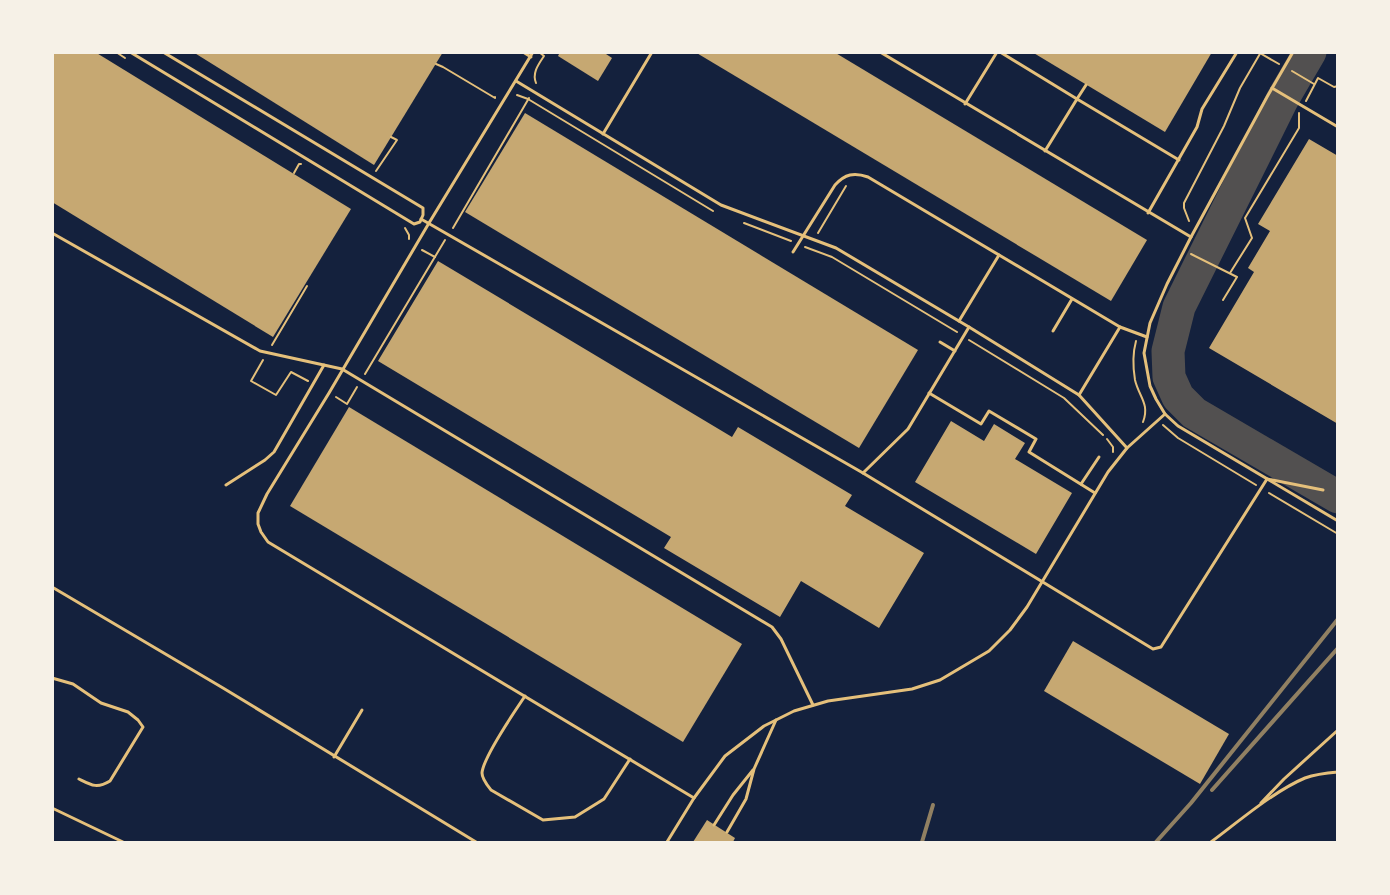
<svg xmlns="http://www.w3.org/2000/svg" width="1390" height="895" viewBox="0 0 1390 895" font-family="Ubuntu,sans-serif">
	<rect width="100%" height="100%" fill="#14213d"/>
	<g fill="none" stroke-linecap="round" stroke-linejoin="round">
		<polyline stroke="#525050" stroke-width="33" points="1310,52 1282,100 1179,307 1168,351 1169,377 1178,397 1194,413 1338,497"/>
	</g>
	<g fill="#c6a872">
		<polygon points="52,52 95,52 351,209 273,337 52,202"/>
		<polygon points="193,52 443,52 374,165"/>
		<polygon points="560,52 603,52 612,58 598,81 558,56"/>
		<polygon points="695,52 834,52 1147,240 1111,301"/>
		<polygon points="1032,52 1212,52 1165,132"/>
		<polygon points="525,113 918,350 859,448 465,212"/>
		<polygon points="1309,139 1338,156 1338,424 1209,348 1254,272 1248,268 1270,231 1258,224"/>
		<polygon points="438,261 732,437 738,427 852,495 845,506 924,553 879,628 801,581 780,617 664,548 671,537 378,361"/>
		<polygon points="349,407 742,644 683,742 290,506"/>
		<polygon points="951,421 984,441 994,424 1025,443 1015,459 1072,493 1036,554 915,482"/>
		<polygon points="1073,641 1229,734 1200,784 1044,691"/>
		<polygon points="707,820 735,838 733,842 693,842"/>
	</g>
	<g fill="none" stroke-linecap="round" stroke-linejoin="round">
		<g stroke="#e5c07b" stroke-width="2">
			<polyline points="116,52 125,58"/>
			<polyline points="1258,52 1279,64"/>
			<polyline points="436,64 443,67 495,98 495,97"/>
			<polyline points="1292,71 1314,84"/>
			<path d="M536,83C532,73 538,65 544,56L539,52"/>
			<polyline points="517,95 528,99 713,211"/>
			<polyline points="1306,101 1318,78 1334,87 1338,86"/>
			<polyline points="376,171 397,140 391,137"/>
			<polyline points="294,173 299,164 301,164"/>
			<polyline points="1189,221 1184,208 1184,203 1224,126 1240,88 1261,52"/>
			<polyline points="744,223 791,241"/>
			<polyline points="405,228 409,235 409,239"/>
			<polyline points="453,228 529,98"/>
			<polyline points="818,233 846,186"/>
			<polyline points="805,247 832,257 957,332"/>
			<polyline points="422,250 435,257"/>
			<polyline points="1191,254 1237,277 1223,300"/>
			<polyline points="1230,273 1252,238 1245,218 1299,128 1299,113"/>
			<polyline points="969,340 1064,398 1103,435"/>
			<path d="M1136,341C1133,352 1133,368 1135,380C1139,397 1150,404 1143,422"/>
			<polyline points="272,345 307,286"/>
			<polyline points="263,360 251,381 276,395 291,372 308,381"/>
			<polyline points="365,374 445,240"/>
			<polyline points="336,397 347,404 357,387"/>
			<polyline points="1163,425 1178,438 1256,485"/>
			<polyline points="1107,439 1113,447 1113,452"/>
			<polyline points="1269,493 1338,534"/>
		</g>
		<g stroke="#e5c07b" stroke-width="3">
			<polyline points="130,52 414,224 420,222 423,215 423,208 163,52"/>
			<polyline points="523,52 531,57"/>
			<polyline points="533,52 429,223 329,393 267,494 258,513 258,524 261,532 268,542 694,798"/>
			<polyline points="880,52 1191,237"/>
			<polyline points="1000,52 1077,99 1086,85"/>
			<polyline points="1293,52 1267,97 1191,237 1167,284 1150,323 1144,353 1150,386 1156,399 1165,414 1178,426 1338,521"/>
			<polyline points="516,81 721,205 836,248 969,327 1079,395 1127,448"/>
			<polyline points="1272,88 1338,127"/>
			<polyline points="965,104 997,52"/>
			<polyline points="603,134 652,52"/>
			<polyline points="1045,151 1077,99 1179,160"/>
			<polyline points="1148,213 1197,127 1202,109 1237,52"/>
			<polyline points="421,219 863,473"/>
			<polyline points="52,233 260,351 342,369 772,627 781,639 813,705"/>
			<path d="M793,252L835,185C845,174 854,172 868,177L1120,327"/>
			<polyline points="959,321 999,255"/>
			<polyline points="969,327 908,429 863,473 1153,649 1161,647 1267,479 1323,490"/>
			<polyline points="1053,331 1072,299"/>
			<polyline points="940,342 955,351"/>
			<polyline points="929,393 981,424 989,411 1036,439 1029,452 1095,493"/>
			<polyline points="1079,395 1120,327 1147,337"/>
			<polyline points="1081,484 1099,457"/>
			<polyline points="226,485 265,460 274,452 324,365"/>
			<polyline points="52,587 223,688 476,842"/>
			<path d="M52,678L73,684L101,703L128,712L138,720L143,727L110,781C97,789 91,785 79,779"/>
			<path d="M525,696C515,711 483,757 482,773C482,779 487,785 491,790L543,820L575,817L604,799L630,759"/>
			<polyline points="334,757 362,710"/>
			<polyline points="1261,803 1284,779 1338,730"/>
			<polyline points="52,808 123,842"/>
			<polyline points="714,825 733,795 753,770"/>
			<polyline points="727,832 746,799 754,769 776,720"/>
			<polyline points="667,842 694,798 725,756 764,726 794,711 828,701 912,689 940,680 989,651 1010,630 1027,607 1108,472 1127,448 1165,414"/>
			<path d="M1211,842C1238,822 1274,791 1305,778C1316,774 1326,773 1338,772"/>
		</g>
		<g stroke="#918062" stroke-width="4">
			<polyline points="1212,790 1338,648"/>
			<polyline points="922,842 933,805"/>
			<polyline points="1156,842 1191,803 1338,619"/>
		</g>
	</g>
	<rect width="1390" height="895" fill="none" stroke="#f6f1e7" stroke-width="108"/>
</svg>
